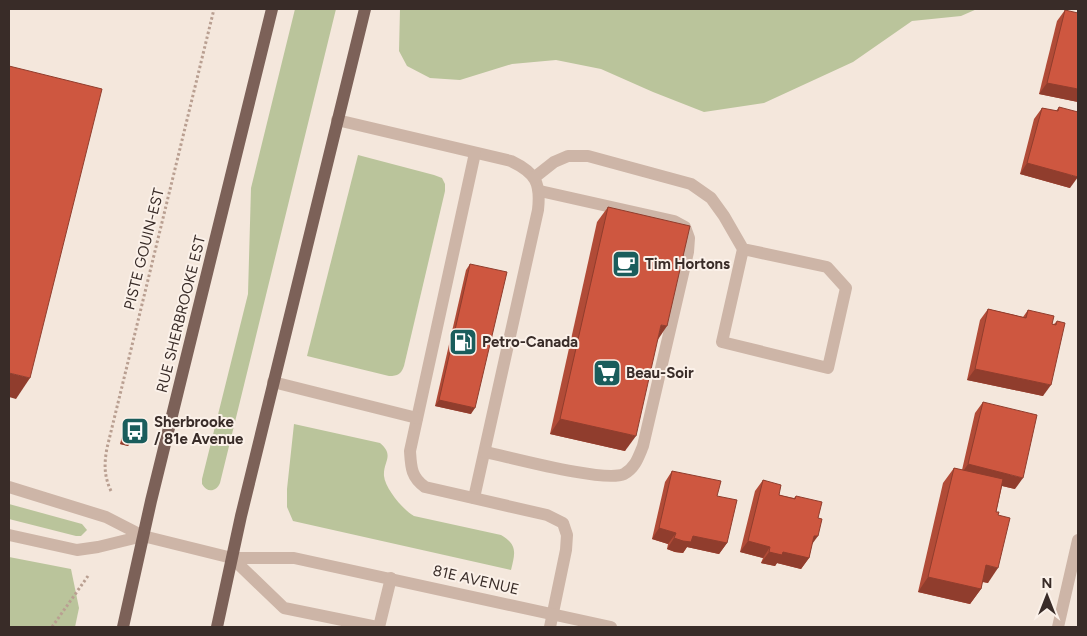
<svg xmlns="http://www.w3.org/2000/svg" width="1087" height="636" viewBox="0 0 1087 636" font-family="Figtree,sans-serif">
	<rect width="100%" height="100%" fill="#f4e7dc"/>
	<g fill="#bac49b">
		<path d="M295,9H336L220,483C216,492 207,493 202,484V479L248,294L251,188Z"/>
		<polygon points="400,9 977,9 961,16 912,21 853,62 764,103 704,112 653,92 601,69 556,60 512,64 460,80 430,78 407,66 399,51"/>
		<path d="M358,155L434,175L442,178L445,184V191L404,366C401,374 398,376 389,376L307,356Z"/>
		<path d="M294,424L380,443C395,456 383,461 384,476C385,488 403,510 414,516L501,535C518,545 515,553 511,570L293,521L287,507V489Z"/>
		<polygon points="9,504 82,524 87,530 81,536 76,536 9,519"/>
		<polygon points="9,557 71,569 79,608 75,627 9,627"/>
	</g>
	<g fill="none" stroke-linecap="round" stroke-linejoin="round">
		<g stroke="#b99f91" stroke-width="3" stroke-dasharray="2.5 2.5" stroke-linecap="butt">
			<path d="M111,491C104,476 104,464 107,448L214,9"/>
			<polyline points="52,627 88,576"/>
		</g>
		<g stroke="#cdb5a7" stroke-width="12">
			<path d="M337,120L511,161C536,173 541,183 538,210L474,498"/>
			<path d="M475,153L410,451C411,467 411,477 425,487L547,515L563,523L567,535L566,550L550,627"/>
			<polyline points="535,177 554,162 568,156 588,156 691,184 711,198 724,216 743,249 827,267 846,288 828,368 722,342 743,249"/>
			<polyline points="273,382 417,418"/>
			<path d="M485,452C510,457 604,483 624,474C635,468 638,458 643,446L688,252L689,238L685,227L674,221L540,191"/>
			<polyline points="9,487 106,517 143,536 232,558 294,558 611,627"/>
			<polyline points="9,535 77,550 98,547 143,536"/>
			<polyline points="232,558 284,608 377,627"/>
			<polyline points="379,627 391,578"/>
			<polyline points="1058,627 1078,540"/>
		</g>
		<g stroke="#7c6158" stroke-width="12">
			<polyline points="123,627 151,501 272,9"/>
			<polyline points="217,627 241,516 365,9"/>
		</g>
	</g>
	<g fill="#b14b37">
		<polygon points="1065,10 1078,102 1039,94 1057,21"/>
		<polygon points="1059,107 1070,188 1020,174 1034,119 1042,108 1056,111"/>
		<polygon points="608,207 657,341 625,451 550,434 597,222"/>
		<polygon points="470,264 471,414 435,406 466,270"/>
		<polygon points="988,309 1023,317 1028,310 1052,324 1054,324 1057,321 1043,396 967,380 980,320"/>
		<polygon points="983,402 1015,489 1002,486 996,512 988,583 982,582 981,589 970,604 918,592 943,483 954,468 962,470 975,413"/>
		<polygon points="129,419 132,440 128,446 120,444 125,425"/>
		<polygon points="672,471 717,496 727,543 719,554 687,547 683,553 675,552 667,549 668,544 652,539 665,482"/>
		<polygon points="763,480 779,495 794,498 796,496 812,544 809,558 801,569 777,563 775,566 761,563 763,558 740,552 755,491"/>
	</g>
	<g fill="#903d2d">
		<polygon points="1047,83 1078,89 1078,102 1039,94"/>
		<polygon points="1027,163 1078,177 1070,188 1020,174"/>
		<polygon points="661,325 667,326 657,341"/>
		<polygon points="975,369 1051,385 1043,396 967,380"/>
		<polygon points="9,373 30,378 16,399 9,397"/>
		<polygon points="439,400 475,408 471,414 435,406"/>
		<polygon points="560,419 636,436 625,451 550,434"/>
		<polygon points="125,438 132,440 128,446 120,444"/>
		<polygon points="968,464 1023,478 1015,489 960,476"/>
		<polygon points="659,528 676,533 668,544 652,539"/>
		<polygon points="693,536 727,543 719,554 687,547 683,553 675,552 667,549 674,538"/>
		<polygon points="814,536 818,536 810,547"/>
		<polygon points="748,541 770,547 763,558 740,552"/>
		<polygon points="769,552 783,552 809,558 801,569 777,563 775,566 761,563"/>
		<polygon points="986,565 998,568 988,583 976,580"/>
		<polygon points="928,577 981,589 970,604 918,592"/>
	</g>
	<g fill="#ce5740" stroke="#903d2d">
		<polygon points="1065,10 1078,13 1078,89 1047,83"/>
		<polygon points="9,66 102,89 30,378 9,373"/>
		<polygon points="1059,107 1078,112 1078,177 1027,163 1042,108 1058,111"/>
		<polygon points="608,207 690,226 667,326 661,325 636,436 560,419"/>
		<polygon points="470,264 507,272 475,408 439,400"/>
		<polygon points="988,309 1026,318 1028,310 1054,316 1052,324 1056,325 1057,321 1065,323 1051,385 975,369"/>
		<polygon points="983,402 1037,415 1023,478 968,464"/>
		<polygon points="129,419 137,422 132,440 125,438"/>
		<polygon points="954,468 1003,479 996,512 999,512 998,515 1010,518 998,568 986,565 981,589 928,577"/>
		<polygon points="672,471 721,481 717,496 737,500 727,543 693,536 691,542 683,541 674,538 676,533 659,528"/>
		<polygon points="763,480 781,485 779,495 795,499 796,496 822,502 818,518 822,519 818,536 814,536 809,558 783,552 782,555 769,552 770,547 748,541"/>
	</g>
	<defs>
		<symbol id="cafe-square" viewBox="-11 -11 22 22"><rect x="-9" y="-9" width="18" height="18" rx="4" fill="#1a5d5c" stroke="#fbf1e9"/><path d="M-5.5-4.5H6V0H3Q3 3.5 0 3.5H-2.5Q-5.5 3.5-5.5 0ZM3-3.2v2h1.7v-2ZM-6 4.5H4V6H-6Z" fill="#fff"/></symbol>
		<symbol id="fuel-square" viewBox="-11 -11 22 22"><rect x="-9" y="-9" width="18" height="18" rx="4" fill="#1a5d5c" stroke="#fbf1e9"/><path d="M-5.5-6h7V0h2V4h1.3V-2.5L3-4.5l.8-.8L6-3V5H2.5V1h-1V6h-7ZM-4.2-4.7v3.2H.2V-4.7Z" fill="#fff"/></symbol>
		<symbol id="supermarket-square" viewBox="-11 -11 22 22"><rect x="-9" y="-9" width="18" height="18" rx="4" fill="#1a5d5c" stroke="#fbf1e9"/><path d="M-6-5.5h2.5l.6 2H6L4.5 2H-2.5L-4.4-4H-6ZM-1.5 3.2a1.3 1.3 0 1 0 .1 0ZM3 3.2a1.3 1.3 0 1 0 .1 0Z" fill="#fff"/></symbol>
		<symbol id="bus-square" viewBox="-11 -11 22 22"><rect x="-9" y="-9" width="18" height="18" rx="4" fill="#1a5d5c" stroke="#fbf1e9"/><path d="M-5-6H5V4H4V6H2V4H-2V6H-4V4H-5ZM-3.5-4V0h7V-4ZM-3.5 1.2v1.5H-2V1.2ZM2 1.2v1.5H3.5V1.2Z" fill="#fff"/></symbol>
	</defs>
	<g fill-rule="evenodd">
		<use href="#cafe-square" x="610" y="248" width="32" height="32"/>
		<use href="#fuel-square" x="447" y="326" width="32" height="32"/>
		<use href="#supermarket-square" x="591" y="357" width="32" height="32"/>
		<use href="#bus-square" x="119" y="415" width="32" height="32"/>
	</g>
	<g text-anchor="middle" stroke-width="4" stroke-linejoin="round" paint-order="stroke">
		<g font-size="15" fill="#392c28" stroke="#fbf1e9">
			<text transform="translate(144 249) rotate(-76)" y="5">PISTE GOUIN-EST</text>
			<text transform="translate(181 314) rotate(-76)" y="5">RUE SHERBROOKE EST</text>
			<text transform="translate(476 580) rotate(13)" y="5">81E AVENUE</text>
		</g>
		<g font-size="15" font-weight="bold" fill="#392c28" stroke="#fbf1e9" text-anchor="start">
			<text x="645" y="269">Tim Hortons</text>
			<text x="482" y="347">Petro-Canada</text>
			<text x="626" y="378">Beau-Soir</text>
			<text x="154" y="427">Sherbrooke<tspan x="154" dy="17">/ 81e Avenue</tspan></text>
		</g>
	</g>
	<rect width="1087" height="636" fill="none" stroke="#392c28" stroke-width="20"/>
	<g transform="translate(1047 596)" stroke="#fbf1e9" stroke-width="4" paint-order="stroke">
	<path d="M0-4L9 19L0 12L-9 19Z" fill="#392c28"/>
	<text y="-8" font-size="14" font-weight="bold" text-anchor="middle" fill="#392c28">N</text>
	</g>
</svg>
